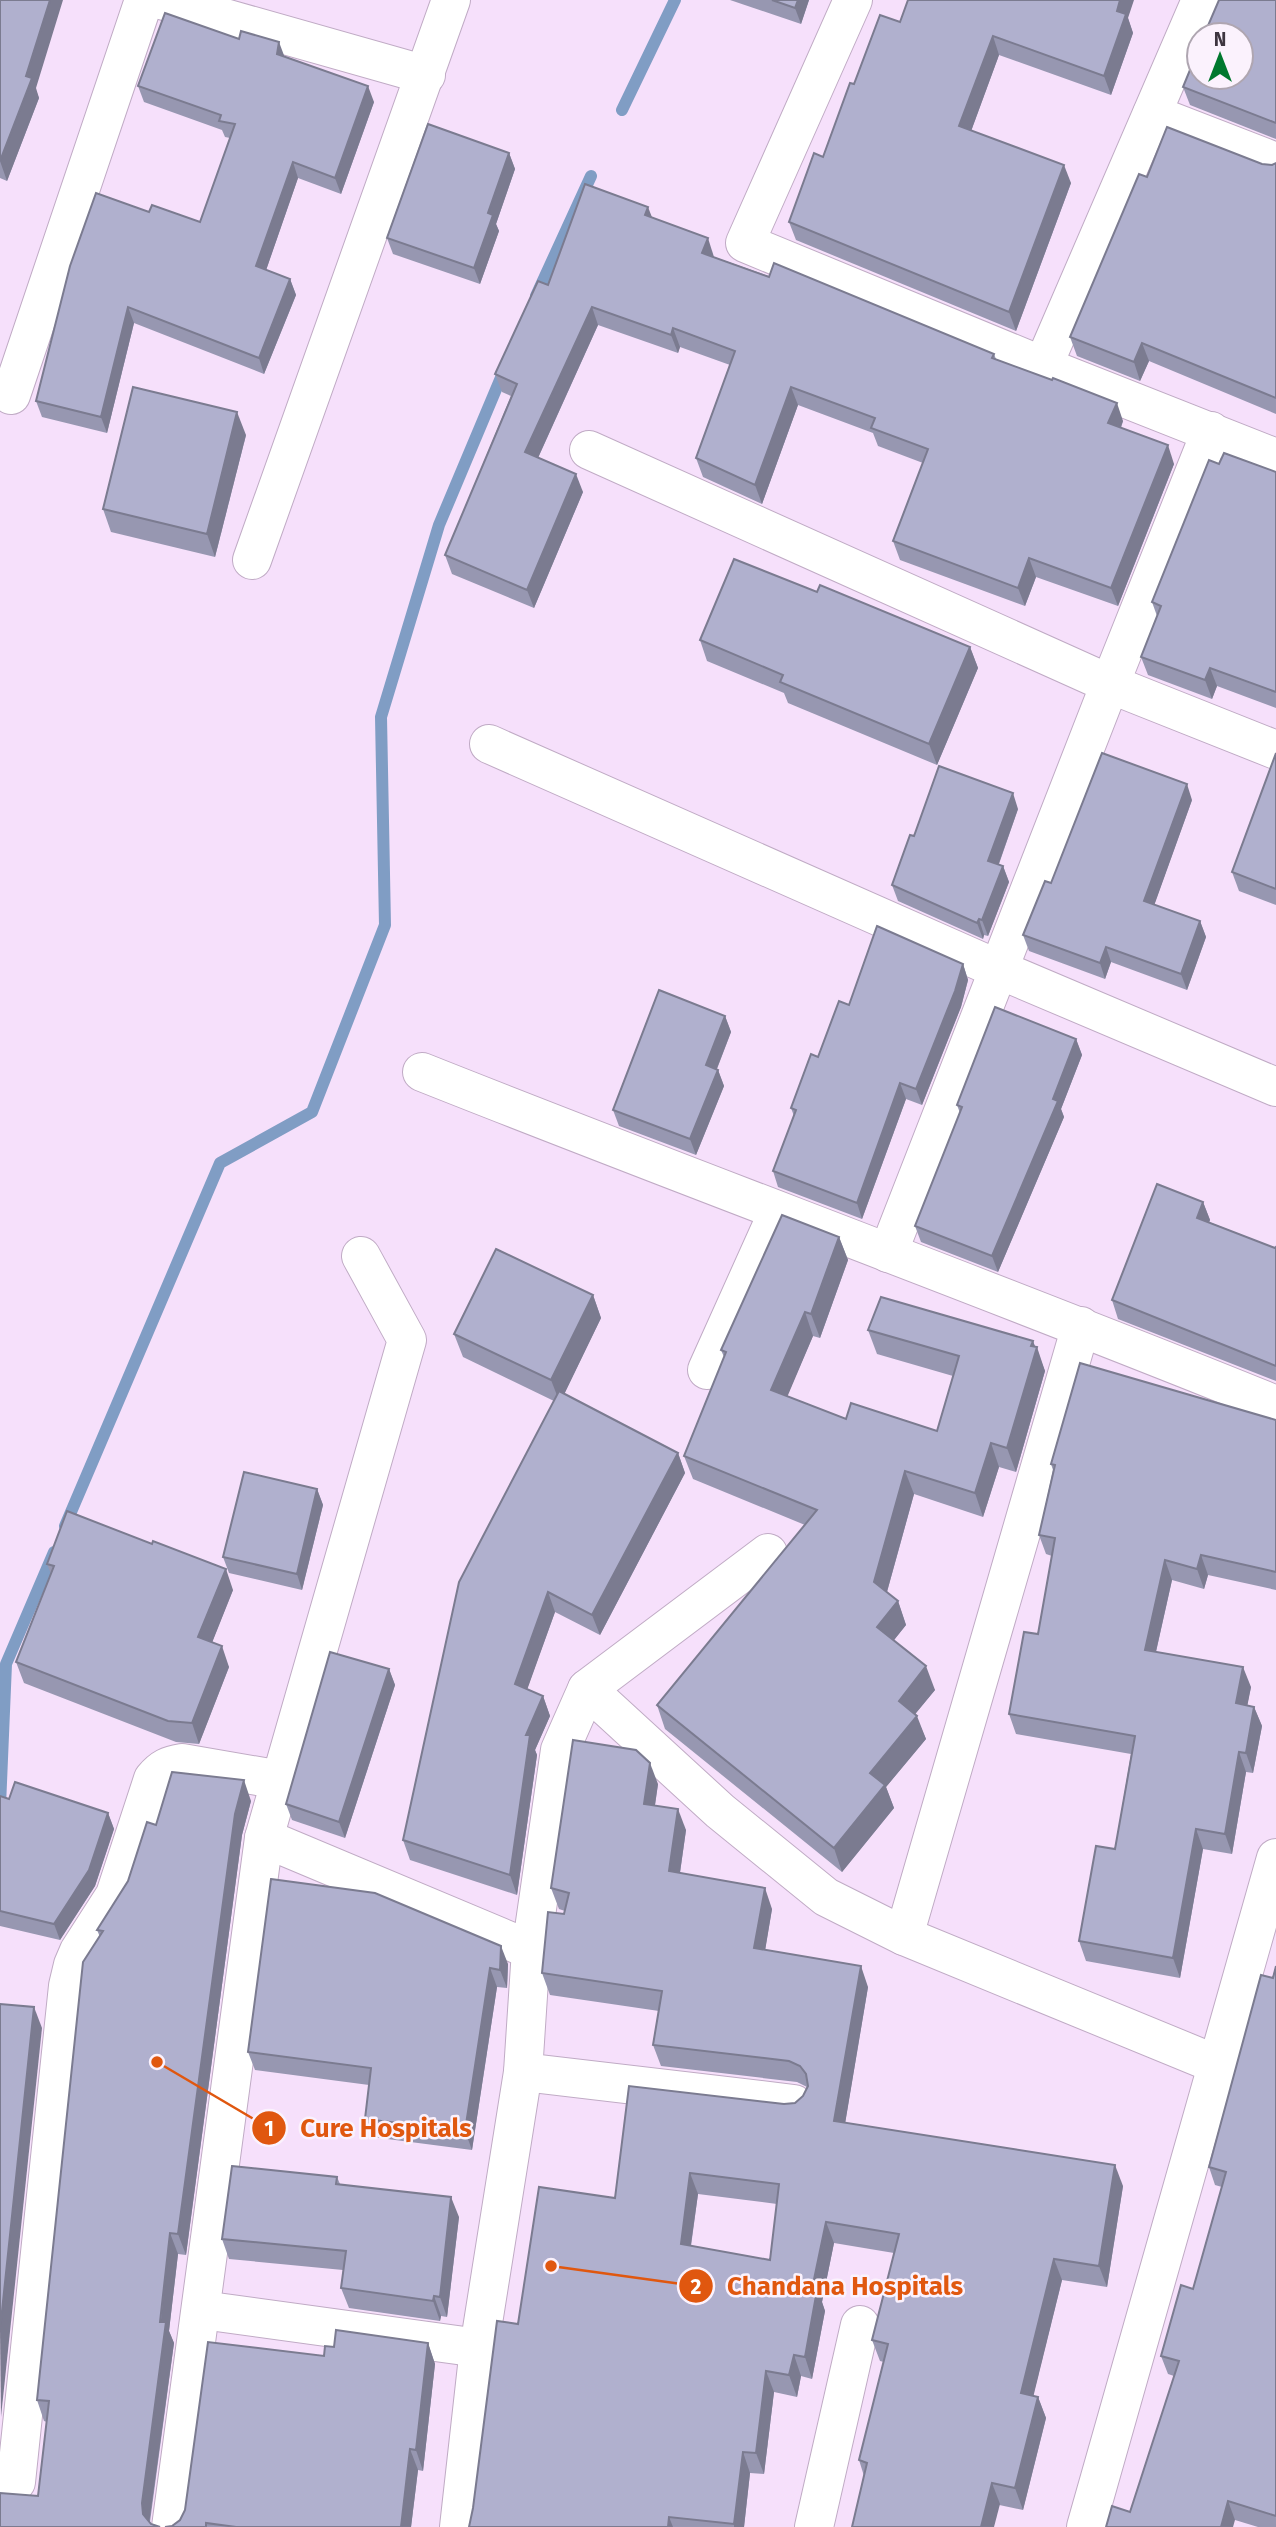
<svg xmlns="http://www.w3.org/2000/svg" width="1276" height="2527" viewBox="0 0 1276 2527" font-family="'Fira Sans',sans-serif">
	<rect width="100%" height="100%" fill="#f6e0fb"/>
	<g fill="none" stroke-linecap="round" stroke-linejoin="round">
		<g stroke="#809dc4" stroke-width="12">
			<polyline points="622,110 675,0"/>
			<polyline points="536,296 591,176"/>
			<polyline points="65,1526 220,1163 312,1112 385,925 381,717 439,525 505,368"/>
			<polyline points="0,1806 6,1664 54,1552"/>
		</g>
		<defs>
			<g id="minor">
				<polyline points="161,0 426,75"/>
				<polyline points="853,0 745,243 1043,366 1276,458"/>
				<polyline points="1152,114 1276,162"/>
				<polyline points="1043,366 1201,0"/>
				<polyline points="11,395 144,0"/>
				<polyline points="589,450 1110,684 1276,750"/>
				<polyline points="252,560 451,0"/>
				<polyline points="489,744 1000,970 1276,1087"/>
				<path d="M422,1072C706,1185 993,1290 1276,1405"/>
				<polyline points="888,1253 1110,684 1211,431"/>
				<polyline points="707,1370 778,1212"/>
				<polyline points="587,1689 720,1811 826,1897 904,1936 1218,2065"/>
				<polyline points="264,1838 531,1950"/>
				<polyline points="904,1936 1081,1326"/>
				<polyline points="523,2072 794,2104"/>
				<polyline points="202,2310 479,2348"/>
				<path d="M16,2482L68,1986L73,1965L79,1951L115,1895L153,1779C162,1768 169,1765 182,1763L281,1780"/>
				<polyline points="171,2527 264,1838 407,1340 361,1256"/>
				<polyline points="459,2527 479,2348 523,2072 531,1950 560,1750 587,1689 768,1553"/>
				<polyline points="814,2527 860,2325"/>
				<polyline points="1086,2527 1276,1858"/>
			</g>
		</defs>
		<use href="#minor" stroke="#c0abc5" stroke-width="40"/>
		<use href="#minor" stroke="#fff" stroke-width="38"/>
	</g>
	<g fill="#9797b1" fill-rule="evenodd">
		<polygon points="0,0 39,98 7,181 0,178"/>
		<polygon points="730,0 809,0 801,24"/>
		<polygon points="1276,0 1276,139 1190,105 1183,87"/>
		<polygon points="1128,18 1133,33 1111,95 999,55 971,131 1071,183 1016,331 796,240 789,222 823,157 854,84 900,22"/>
		<polygon points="285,57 374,102 341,194 298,178 266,270 290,279 296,295 264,374 134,323 107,433 42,417 36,401 149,212 200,222 230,138 225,137 222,130 144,102 138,86"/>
		<polygon points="509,153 515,169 496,224 499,231 480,284 393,254 387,238"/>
		<polygon points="1276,163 1276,414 1149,361 1140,381 1077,356 1070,337 1147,177 1262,164 1272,165"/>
		<polygon points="652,218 714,257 994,354 996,359 1123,421 1121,428 1174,464 1118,606 1036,577 1025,606 900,560 893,541 923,463 878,446 873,433 798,405 762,504 703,477 696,458 730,365 680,347 678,353 598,325 538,458 583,492 534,608 452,574 445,555 511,396 502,392 495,374"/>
		<polygon points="246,435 215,557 111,532 103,509"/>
		<polygon points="1219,464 1276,472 1276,708 1217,686 1212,699 1148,675 1141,657 1157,616 1152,602"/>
		<polygon points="817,592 970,647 978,668 937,765 788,703 784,693 707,661 700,640"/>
		<polygon points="1276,753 1276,905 1239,891 1232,872"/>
		<polygon points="1192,800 1154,905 1200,921 1206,937 1187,990 1111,962 1105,979 1029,951 1023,935 1051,883"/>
		<polygon points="1018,809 999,864 1003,866 1009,882 988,936 984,935 983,939 898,901 892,885 914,836"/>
		<polygon points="963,964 968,980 961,1007 922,1105 906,1099 862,1219 778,1187 773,1171 794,1116 791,1108 818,1057 849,1005"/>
		<polygon points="725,1016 731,1032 717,1069 718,1070 724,1086 696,1155 619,1126 613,1110"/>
		<polygon points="1076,1039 1082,1055 1061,1109 1064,1117 998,1272 921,1242 915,1226 960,1113 957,1105"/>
		<polygon points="1203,1202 1210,1220 1209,1222 1275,1248 1276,1247 1276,1381 1118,1319 1112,1300"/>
		<polygon points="839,1237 848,1260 820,1338 813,1336 787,1396 846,1419 937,1431 953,1376 877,1354 868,1330 1033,1341 1045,1371 1016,1472 999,1467 983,1517 914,1494 887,1592 898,1601 906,1625 894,1640 935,1690 915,1714 926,1739 886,1787 894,1808 842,1872 665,1729 657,1705 805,1525 693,1479 684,1456 724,1357 721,1350"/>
		<polygon points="593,1295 601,1318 564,1394 678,1453 685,1473 600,1635 555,1612 527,1689 543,1696 550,1716 535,1750 537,1755 517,1895 410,1860 403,1840 554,1401 463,1357 454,1334"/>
		<polygon points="1276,1420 1276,1590 1208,1575 1204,1589 1172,1580 1156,1652 1251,1687 1247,1705 1254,1707 1262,1726 1253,1773 1246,1772 1232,1854 1203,1849 1180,1978 1086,1961 1079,1941 1115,1849 1131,1754 1016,1734 1009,1714 1038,1634 1052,1556 1046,1554 1039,1535 1053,1470 1051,1464"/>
		<polygon points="317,1489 323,1505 302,1590 229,1573 223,1557"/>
		<polygon points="47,1564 233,1590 212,1642 229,1667 199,1744 176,1742 24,1683 16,1662 51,1574"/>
		<polygon points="389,1669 395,1685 345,1838 292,1820 286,1804"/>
		<path d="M658,1784L655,1805L686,1830L680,1873L772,1909L765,1950L868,1987L845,2123L1123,2186L1107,2287L1062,2280L1033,2396L1038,2397L1046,2418L1023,2510L864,2476L859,2460L884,2362L880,2361L872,2340L894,2253L834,2243L822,2302L825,2311L812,2379L801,2376L797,2397L774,2392L764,2474L750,2473L744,2527H469L518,2324L615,2198L784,2104L795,2103L803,2096L807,2087L797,2082L661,2066L653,2045L659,2011L550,1995L542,1973L565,1911L559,1909L551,1888ZM698,2194L777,2204L770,2260L691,2246Z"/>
		<polygon points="0,1796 9,1799 108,1813 114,1829 95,1886 60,1940 0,1926"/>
		<polygon points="251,1801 242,1835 186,2255 178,2254 169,2331 174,2343 150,2522 151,2524 38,2496 47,2422 44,2421 37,2400 100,1937 97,1930 128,1881 156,1825"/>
		<polygon points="271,1879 508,1964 507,1988 497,1987 472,2150 372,2137 365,2119 369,2085 255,2070 248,2052"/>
		<polygon points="1276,1966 1276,2527 1258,2527 1235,2520 1130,2512 1174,2376 1168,2374 1161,2356 1193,2289 1222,2187 1215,2185 1209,2167"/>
		<polygon points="337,2177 340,2184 459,2217 447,2317 441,2316 440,2321 349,2308 341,2288 343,2270 229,2259 222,2239"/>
		<polygon points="428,2343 435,2364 423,2471 418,2470 411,2527 165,2527 172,2526 180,2520 324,2356 334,2347"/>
	</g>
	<g fill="#7b7b90">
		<polygon points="50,0 63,0 36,88 39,98 7,181 0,161"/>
		<polygon points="798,0 809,0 801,24 795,8"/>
		<polygon points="1120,0 1134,0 1128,18 1133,33 1111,95 1104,76 1117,11"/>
		<polygon points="993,36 999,55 966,145 959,126"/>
		<polygon points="279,42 285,58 277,54"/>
		<polygon points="368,86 374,102 341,194 335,178"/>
		<polygon points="509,153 515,169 496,224 499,231 480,284 474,268 488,213"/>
		<polygon points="293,162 298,178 262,282 256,266"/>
		<polygon points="1064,165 1071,183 1016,331 1009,312"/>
		<polygon points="648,207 655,225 645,215"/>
		<polygon points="708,238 714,257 702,253"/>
		<polygon points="290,279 296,295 264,374 259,358"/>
		<polygon points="128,307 134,323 107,433 101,417"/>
		<polygon points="592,307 598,325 532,471 525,452"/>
		<polygon points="673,328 680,347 678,353 671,335"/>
		<polygon points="1142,343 1149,361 1140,381 1134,362"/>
		<polygon points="791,387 798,405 762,504 755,485"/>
		<polygon points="1117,403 1123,421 1115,442 1108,423"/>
		<polygon points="237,412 246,435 215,557 207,534"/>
		<polygon points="1168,445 1174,464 1118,606 1111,588"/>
		<polygon points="576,474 583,492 534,608 527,590"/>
		<polygon points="1029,558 1036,577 1025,606 1018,588"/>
		<polygon points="970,647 978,668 937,765 929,744"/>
		<polygon points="1210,668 1217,686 1212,699 1205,680"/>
		<polygon points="1187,784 1192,800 1150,917 1144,901"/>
		<polygon points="1013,793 1018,809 994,877 988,861"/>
		<polygon points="1003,866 1009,882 988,936 982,920"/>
		<polygon points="979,919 984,935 983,939 977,923"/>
		<polygon points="1200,921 1206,937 1187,990 1181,974"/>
		<polygon points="1106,947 1111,962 1105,979 1100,963"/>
		<polygon points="963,964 968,980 961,1007 922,1105 916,1089"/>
		<polygon points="725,1016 731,1032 712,1081 706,1065"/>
		<polygon points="1076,1039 1082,1055 1061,1109 1064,1117 998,1272 992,1256"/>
		<polygon points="718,1070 724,1086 696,1155 690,1139"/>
		<polygon points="900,1083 906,1099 862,1219 857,1203"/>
		<polygon points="1203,1202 1210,1220 1203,1236 1197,1218"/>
		<polygon points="839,1237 848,1260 820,1338 811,1314"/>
		<polygon points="593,1295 601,1318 560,1403 551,1380"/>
		<polygon points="805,1312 813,1336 780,1414 771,1390"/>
		<polygon points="1033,1341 1036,1350 1037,1347 1045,1371 1016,1472 1007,1448"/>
		<polygon points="991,1443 999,1467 983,1517 975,1493"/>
		<polygon points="678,1453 685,1473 600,1635 592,1615"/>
		<polygon points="905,1471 914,1494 883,1606 874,1582"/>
		<polygon points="317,1489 323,1505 302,1590 297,1574"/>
		<polygon points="1201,1555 1208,1575 1204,1589 1197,1569"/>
		<polygon points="1165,1560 1172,1580 1152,1669 1145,1650"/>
		<polygon points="226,1569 233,1590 206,1658 198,1637"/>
		<polygon points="548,1592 555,1612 522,1704 515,1684"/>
		<polygon points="898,1601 906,1625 886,1650 877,1627"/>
		<polygon points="222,1646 229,1667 199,1744 192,1723"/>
		<polygon points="926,1666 935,1690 907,1724 899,1701"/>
		<polygon points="1243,1667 1251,1687 1244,1723 1236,1703"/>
		<polygon points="389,1669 395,1685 345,1838 339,1822"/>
		<polygon points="543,1696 550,1716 535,1750 537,1755 517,1895 510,1875 526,1735"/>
		<polygon points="1254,1707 1262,1726 1253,1773 1246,1753"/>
		<polygon points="917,1716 926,1739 886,1787 894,1808 842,1872 834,1848 870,1773"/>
		<polygon points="1239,1752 1246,1772 1232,1854 1225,1834"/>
		<polygon points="650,1763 658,1784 652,1825 644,1804"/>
		<polygon points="244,1780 251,1801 242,1835 186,2255 178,2234 235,1814"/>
		<polygon points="678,1809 686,1830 677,1893 669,1871"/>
		<polygon points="108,1813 114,1829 95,1886 60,1940 54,1924"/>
		<polygon points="1196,1829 1203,1849 1180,1978 1173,1958"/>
		<polygon points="765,1888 772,1909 762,1969 754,1948"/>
		<polygon points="501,1946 508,1964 507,1988 500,1970"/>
		<polygon points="861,1966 868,1987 842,2142 834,2121"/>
		<polygon points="490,1968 497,1987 472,2150 465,2131"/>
		<polygon points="34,2007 42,2028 1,2417 0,2330"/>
		<polygon points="1115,2165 1123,2186 1107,2287 1099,2266"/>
		<polygon points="690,2173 698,2194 688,2265 681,2244"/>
		<polygon points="451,2197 459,2217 447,2317 440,2297"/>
		<polygon points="826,2222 834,2243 822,2302 825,2311 812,2379 805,2357 812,2289"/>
		<polygon points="170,2233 178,2254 169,2331 174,2343 149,2524 143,2514 142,2503"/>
		<polygon points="1054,2259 1062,2280 1029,2414 1021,2393"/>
		<polygon points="434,2296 441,2316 440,2321 433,2301"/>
		<polygon points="428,2343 435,2364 423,2471 416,2450"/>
		<polygon points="794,2355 801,2376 797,2397 789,2375"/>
		<polygon points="766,2371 774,2392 764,2474 756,2453"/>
		<polygon points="1038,2397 1046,2418 1023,2510 1015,2488"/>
		<polygon points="410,2449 418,2470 411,2527 401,2527"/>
		<polygon points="743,2452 750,2473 744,2527 734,2527 734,2524"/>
		<polygon points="992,2483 1000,2504 994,2527 981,2527"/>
		<polygon points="1228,2501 1235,2520 1233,2527 1221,2527"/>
		<polygon points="669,2517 673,2527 668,2527"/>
	</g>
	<g fill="#b0b0ce" stroke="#7b7b90" stroke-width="2" fill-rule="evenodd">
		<polygon points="0,0 50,0 26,76 32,78 0,161"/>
		<polygon points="772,0 798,0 795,8"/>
		<polygon points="908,0 1120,0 1117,11 1126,14 1104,76 993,36 959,126 1064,165 1009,312 789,222 814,153 823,157 850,83 854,84 880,15 900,22"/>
		<polygon points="1219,0 1276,0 1276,123 1183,87 1199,48 1199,77 1241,77 1241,35 1204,35"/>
		<polygon points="165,13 239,39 241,31 279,42 277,54 368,86 335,178 293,162 256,266 290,279 259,358 128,307 101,417 36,401 70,266 96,193 149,212 152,205 200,222 235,124 219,121 221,115 138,86"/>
		<polygon points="428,124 509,153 488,213 493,215 474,268 387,238"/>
		<polygon points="1167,127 1262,164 1272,165 1276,163 1276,398 1142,343 1134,362 1070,337 1139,174 1147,177"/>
		<polygon points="585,184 648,207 645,215 708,238 702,253 769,277 774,263 994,354 992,358 1052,380 1053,378 1117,403 1108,423 1168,445 1111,588 1029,558 1018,588 893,541 928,449 871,428 875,418 791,387 755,485 696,458 735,351 673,328 671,335 592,307 525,452 576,474 527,590 445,555 517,384 495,374 538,281 548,285"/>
		<polygon points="133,387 237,412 207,534 103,509"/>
		<polygon points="1224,453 1276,472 1276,692 1210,668 1205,680 1141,657 1161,606 1152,602 1209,460 1219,464"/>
		<polygon points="734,559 817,592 820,585 970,647 929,744 780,682 783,675 700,640"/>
		<polygon points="1102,753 1187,784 1144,901 1200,921 1181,974 1106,947 1100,963 1023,935 1045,881 1051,883"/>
		<polygon points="1276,753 1276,889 1232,872"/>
		<polygon points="939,766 1013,793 988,861 1003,866 982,920 979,919 977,923 892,885 910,835 914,836"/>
		<polygon points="877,926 963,964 955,991 916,1089 900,1083 857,1203 773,1171 796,1110 791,1108 811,1054 818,1057 839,1001 849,1005"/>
		<polygon points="659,990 725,1016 706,1065 718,1070 690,1139 613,1110"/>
		<polygon points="995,1007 1076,1039 1053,1099 1058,1101 992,1256 915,1226 962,1107 957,1105"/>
		<polygon points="1157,1184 1203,1202 1197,1218 1275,1248 1276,1247 1276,1366 1112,1300"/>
		<polygon points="782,1215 839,1237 811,1314 805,1312 771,1390 846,1419 851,1403 937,1431 959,1356 868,1330 881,1297 1033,1341 1031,1346 1037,1347 1007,1448 991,1443 975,1493 905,1471 874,1582 898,1601 877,1627 926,1666 899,1701 917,1716 870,1773 885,1785 834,1848 657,1705 817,1510 684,1456 726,1352 721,1350"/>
		<polygon points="496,1249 593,1295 551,1380 454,1334"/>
		<polygon points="1080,1363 1276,1420 1276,1572 1201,1555 1197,1569 1165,1560 1145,1650 1243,1667 1236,1703 1254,1707 1246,1753 1239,1752 1225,1834 1196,1829 1173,1958 1079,1941 1096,1846 1115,1849 1135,1736 1009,1714 1024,1632 1038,1634 1055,1538 1039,1535 1055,1465 1051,1464"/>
		<polygon points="559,1391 678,1453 592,1615 548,1592 515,1684 543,1696 526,1735 530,1735 510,1875 403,1840 459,1582"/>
		<polygon points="244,1472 317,1489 297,1574 223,1557"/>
		<polygon points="67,1511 152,1544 153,1541 226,1569 198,1637 222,1646 192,1723 168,1721 16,1662 54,1566 47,1564"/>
		<polygon points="330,1652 389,1669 339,1822 286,1804"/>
		<path d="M573,1740L636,1750L650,1763L644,1804L678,1809L669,1871L765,1888L754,1948L861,1966L834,2121L1115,2165L1099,2266L1054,2259L1021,2393L1038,2397L1015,2488L992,2483L981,2527H852L867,2463L859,2460L888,2344L872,2340L899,2234L826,2222L812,2289L817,2290L805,2357L794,2355L789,2375L766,2371L756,2453L743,2452L734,2524L669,2517L668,2527H469L473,2508L497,2321L518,2324L539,2187L615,2198L629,2086L784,2104L795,2103L803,2096L808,2086L806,2074L800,2066L789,2061L653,2045L662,1991L542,1973L548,1912L564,1914L569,1893L551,1888ZM690,2173L779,2184L770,2260L681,2244Z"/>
		<polygon points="172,1772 244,1780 235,1814 178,2234 170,2233 160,2322 166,2322 142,2503 143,2514 151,2524 160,2527 0,2527 0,2493 38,2496 49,2401 37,2400 83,1962 103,1931 97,1930 128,1881 147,1822 156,1825"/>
		<polygon points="15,1782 108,1813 89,1870 54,1924 0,1911 0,1796 9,1799"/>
		<polygon points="271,1879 375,1893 501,1946 500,1970 490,1968 465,2131 365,2119 371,2068 248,2052"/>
		<polygon points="1276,1966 1276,2516 1228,2501 1221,2527 1106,2527 1112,2506 1130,2512 1179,2361 1161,2356 1181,2285 1193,2289 1226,2172 1209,2167 1261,1975 1273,1978"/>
		<polygon points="0,2004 34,2007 0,2330"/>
		<polygon points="232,2166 337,2177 336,2184 451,2197 440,2297 434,2296 433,2301 341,2288 346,2251 222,2239"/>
		<polygon points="336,2330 428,2343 416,2450 410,2449 401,2527 236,2527 206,2523 206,2527 165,2527 172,2526 180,2520 185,2510 208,2342 324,2356 325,2346 334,2347"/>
	</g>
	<path fill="none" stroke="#e0570f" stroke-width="2.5" d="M157 2062L269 2128M551 2266L696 2286"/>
	<g fill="#e0570f" stroke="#fbf2fd" stroke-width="2.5">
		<circle cx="157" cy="2062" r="7"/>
		<circle cx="551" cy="2266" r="7"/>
		<circle cx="269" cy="2128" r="18"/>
		<circle cx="696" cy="2286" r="18"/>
	</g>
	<g font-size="21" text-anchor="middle" font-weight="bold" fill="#fff">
		<text x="269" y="2136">1</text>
		<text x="696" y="2294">2</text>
	</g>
	<g font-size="26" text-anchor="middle" font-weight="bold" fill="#e0570f" stroke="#fbf2fd" stroke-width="5" stroke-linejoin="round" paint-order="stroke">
		<text x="386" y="2137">Cure Hospitals</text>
		<text x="845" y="2295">Chandana Hospitals</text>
	</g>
	<g transform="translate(1220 56)"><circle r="33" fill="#fbf2fd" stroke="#afa6b1" stroke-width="2"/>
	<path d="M0-5L12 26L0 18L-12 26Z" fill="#00782e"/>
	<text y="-10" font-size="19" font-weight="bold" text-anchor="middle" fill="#3e3540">N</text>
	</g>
</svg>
